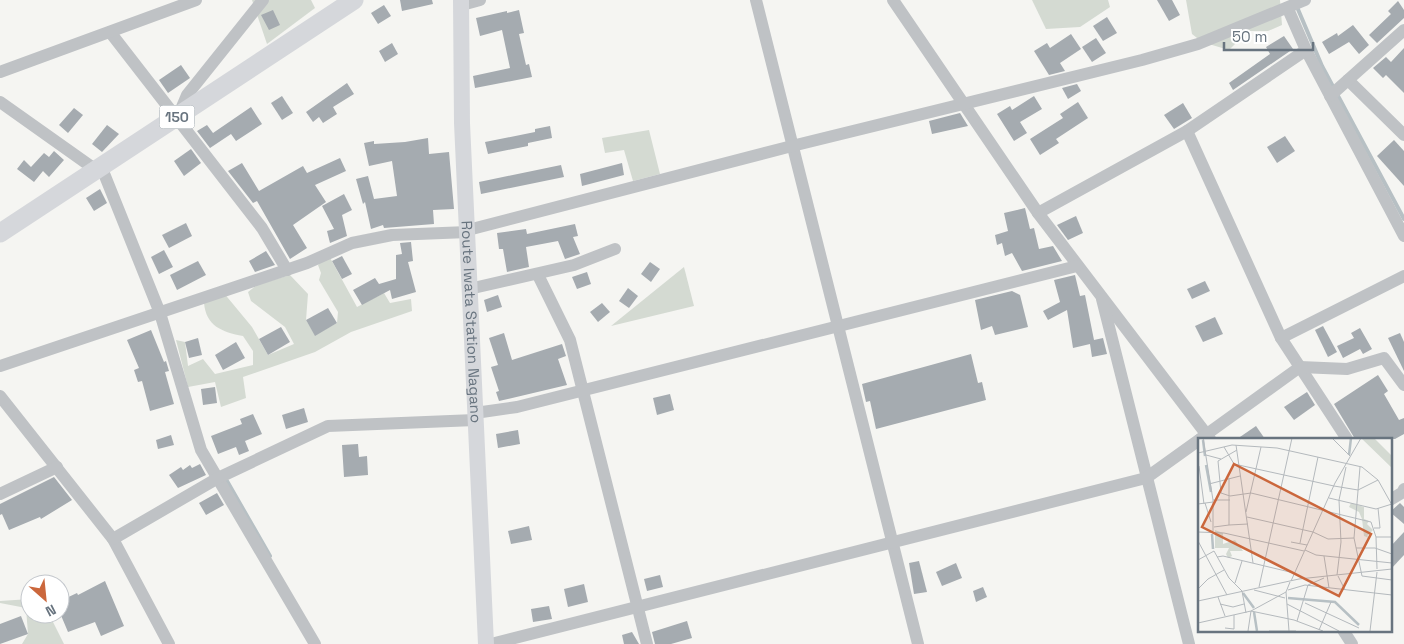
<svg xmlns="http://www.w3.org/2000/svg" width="1404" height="644" viewBox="0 0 1404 644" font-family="'Space Grotesk',sans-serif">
	<rect width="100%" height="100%" fill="#f5f5f2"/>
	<g fill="#d4dad2">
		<polygon points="252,0 311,0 315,8 267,44"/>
		<polygon points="1032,0 1108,0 1110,7 1080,27 1046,29"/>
		<polygon points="1186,0 1280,0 1282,25 1268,31 1248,31 1229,50 1202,42 1192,34"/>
		<polygon points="649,130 660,174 633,181 624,150 605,153 602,138"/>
		<path d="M328,254L357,307L384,293L390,303L411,299L412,311L351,332L315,352L243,377L246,398L221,407L215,382L188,387L176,340L185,342L188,366L203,359L215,374L253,365V351L243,336C222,332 206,326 204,303L223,292L252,327L268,355L294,344L285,327L251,301L248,292L257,285L290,275L308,294L306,320L315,335L337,323L338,312L319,280L321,273L318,265Z"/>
		<polygon points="684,267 694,306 611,326"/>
		<polygon points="30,599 30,614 49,614 64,644 22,644 28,634 26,608 0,603 0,601"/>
	</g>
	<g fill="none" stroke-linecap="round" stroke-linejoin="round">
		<g stroke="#b7c0c4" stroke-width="4">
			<polyline points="1297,7 1322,66 1404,219"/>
			<polyline points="227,481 270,556"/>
		</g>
	</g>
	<g fill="#a5abb0">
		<polygon points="400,0 432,0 433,4 402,11"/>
		<polygon points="1157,0 1172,0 1180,15 1169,21"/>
		<polygon points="1398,1 1404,10 1404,18 1377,43 1369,35 1391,14 1388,11"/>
		<polygon points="384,5 391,16 378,24 371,13"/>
		<polygon points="273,10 280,25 269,30 261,15"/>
		<polygon points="519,10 524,33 519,34 526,65 529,64 532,77 475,88 473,76 510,68 502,30 480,36 476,18 507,11 507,13"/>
		<polygon points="1107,17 1117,33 1103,41 1093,26"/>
		<polygon points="1353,25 1369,45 1359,54 1349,42 1329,54 1322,42 1337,33 1338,36"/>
		<polygon points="1071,34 1081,49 1060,63 1065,71 1049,75 1034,51 1047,43 1050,48"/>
		<polygon points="1284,36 1293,49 1233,90 1229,83 1270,54 1266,47"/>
		<polygon points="1096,38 1106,53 1092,62 1082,47"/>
		<polygon points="392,43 398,54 385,62 379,51"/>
		<polygon points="1404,48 1404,93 1386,75 1383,78 1373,68 1386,57 1391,62"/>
		<polygon points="181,65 190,78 168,93 159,80"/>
		<polygon points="347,83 354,94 333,107 337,114 323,123 319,117 313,122 306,112"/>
		<polygon points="1077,84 1081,91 1068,99 1062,88"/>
		<polygon points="282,96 293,113 282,120 271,103"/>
		<polygon points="1034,96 1042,109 1020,122 1027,133 1014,141 997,114 1010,106 1012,110"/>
		<polygon points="1078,102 1088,118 1056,139 1059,143 1040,155 1030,139 1063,118 1060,114"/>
		<polygon points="1183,103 1192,118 1174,129 1164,115"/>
		<polygon points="251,107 262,124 236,141 231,134 210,148 197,131 207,125 213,133"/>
		<polygon points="74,108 83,115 68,133 59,125"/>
		<polygon points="960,113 968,126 932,134 929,121"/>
		<polygon points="107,125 119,134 102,152 92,144"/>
		<polygon points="550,126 552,138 528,143 528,146 488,154 485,142 535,132 535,129"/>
		<polygon points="1285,136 1295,151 1277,163 1267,147"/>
		<polygon points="428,138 429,154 449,152 454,209 433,210 434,224 384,228 383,225 371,229 365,202 363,204 356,179 368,176 374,199 397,196 392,161 369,166 364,143 374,141 374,144 405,142"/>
		<polygon points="1394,140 1404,151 1404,186 1377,156"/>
		<polygon points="191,149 201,163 184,176 174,161"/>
		<polygon points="54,151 64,160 49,177 43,171 34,182 17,169 24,160 31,167 44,153 49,157"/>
		<polygon points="340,158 346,171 315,185 326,202 293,225 307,248 290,259 257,201 253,203 228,171 242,163 259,191 303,166 307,173"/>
		<polygon points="622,163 624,175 582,186 580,174"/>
		<polygon points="561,165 564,177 481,194 479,182"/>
		<polygon points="100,189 107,203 94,211 86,198"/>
		<polygon points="344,194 352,210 342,215 347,236 330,243 327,231 334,229 322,206"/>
		<polygon points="1025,208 1030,229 1034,228 1039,249 1053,246 1062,261 1022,271 1012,253 1005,256 1002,243 997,245 995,235 1008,231 1004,213"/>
		<polygon points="1076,216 1083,233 1068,240 1057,225"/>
		<polygon points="186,223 192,236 169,248 162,235"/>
		<polygon points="575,224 578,236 573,237 580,254 565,259 558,241 526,247 529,267 507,272 503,249 499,249 497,233 526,229 527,234"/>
		<polygon points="411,242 413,261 408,262 416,292 392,299 390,290 362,305 353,290 375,278 379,284 396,279 396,255 402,254 400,243"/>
		<polygon points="164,250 173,267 159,274 151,257"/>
		<polygon points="266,251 275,265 255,272 249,261"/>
		<polygon points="342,256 352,274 342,279 332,261"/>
		<polygon points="198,261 206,275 177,290 170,275"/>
		<polygon points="650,262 660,269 651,282 641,274"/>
		<polygon points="587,272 591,284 577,289 572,277"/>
		<polygon points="1075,275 1080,296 1085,295 1094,340 1103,338 1107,354 1092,357 1090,344 1073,348 1067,310 1048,320 1043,311 1060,302 1054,280"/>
		<polygon points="1205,281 1210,291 1192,299 1187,289"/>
		<polygon points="628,288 638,296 629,308 619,301"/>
		<polygon points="1012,291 1020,295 1028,327 995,335 992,326 981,330 975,300"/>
		<polygon points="498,295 502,307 487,312 484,300"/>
		<polygon points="602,303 610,312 598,322 590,312"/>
		<polygon points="328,308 337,323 315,336 306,320"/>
		<polygon points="1215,317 1223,334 1203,342 1195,326"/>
		<polygon points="1323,326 1337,352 1328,357 1315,330"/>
		<polygon points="281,327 290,342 268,355 259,339"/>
		<polygon points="1360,328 1372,349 1363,354 1360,349 1343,358 1337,346 1354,338 1351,333"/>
		<polygon points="151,330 164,362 166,361 169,371 165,372 174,404 150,411 142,381 138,382 134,370 139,368 127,340"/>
		<polygon points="504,333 512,360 562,344 566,356 558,359 567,385 499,401 496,392 499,391 491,367 498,365 489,338"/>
		<polygon points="1400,333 1404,342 1404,371 1388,338"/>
		<polygon points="198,338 202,355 189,358 185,342"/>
		<polygon points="236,342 245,358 223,370 215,355"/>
		<polygon points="971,354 978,383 982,382 986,400 876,429 870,401 866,402 862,384"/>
		<polygon points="1378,375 1388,391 1384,394 1399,420 1404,418 1404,434 1395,439 1355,439 1334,404"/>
		<polygon points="215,387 217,403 203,405 201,389"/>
		<polygon points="1307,392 1315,405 1294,420 1284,407"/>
		<polygon points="670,394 674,410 657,415 653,398"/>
		<polygon points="304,408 308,422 286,429 282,415"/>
		<polygon points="253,414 262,434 245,441 249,451 239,455 236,447 218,454 211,436 242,424 240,419"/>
		<polygon points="1256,426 1265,439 1237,439"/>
		<polygon points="518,430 520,444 498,448 496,434"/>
		<polygon points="171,435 174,445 158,449 156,440"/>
		<polygon points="358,444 359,457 367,456 368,475 344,477 342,445"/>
		<polygon points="200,464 206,475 178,488 169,475 181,467 183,470 190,465 192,468"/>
		<polygon points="54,477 72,500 41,519 40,517 9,530 2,514 0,515 0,504"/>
		<polygon points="217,493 224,505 206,515 199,503"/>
		<polygon points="1400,503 1404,507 1404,524 1390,512"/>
		<polygon points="529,526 532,540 511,544 508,531"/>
		<polygon points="1404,532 1404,555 1390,570 1390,547"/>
		<polygon points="919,561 927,592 914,594 909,563"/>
		<polygon points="956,563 962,578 942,586 936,572"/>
		<polygon points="660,575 663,587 647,591 644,579"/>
		<polygon points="105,581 124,626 101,636 95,622 68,632 60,613 60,601 77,593 78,595"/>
		<polygon points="584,584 588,602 568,607 564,589"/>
		<polygon points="983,587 987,597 976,602 973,591"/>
		<polygon points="549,606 552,619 533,622 531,609"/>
		<polygon points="21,616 28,634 0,644 0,624"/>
		<polygon points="687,621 692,638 671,644 655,644 652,632"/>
		<polygon points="632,632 639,644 624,644 622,635"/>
	</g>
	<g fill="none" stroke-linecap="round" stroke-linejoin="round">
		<g stroke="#bfc2c5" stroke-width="12">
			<polyline points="756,0 918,644"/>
			<polyline points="893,0 1038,213 1210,439"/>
			<polyline points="462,5 480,0"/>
			<polyline points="1288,9 1306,50 1404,236"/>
			<polyline points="110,32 262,228 287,270"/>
			<polyline points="0,72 196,0"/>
			<polyline points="1348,80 1404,135"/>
			<polyline points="1330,96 1404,30"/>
			<polyline points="0,102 96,170"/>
			<polyline points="179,114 187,95 263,0"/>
			<polyline points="1187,131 1306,50"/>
			<polyline points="101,166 160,313 201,450 315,644"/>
			<polyline points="1038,213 1187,131 1281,338 1347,439"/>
			<polyline points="468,230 792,146 1142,60 1198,44 1305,0"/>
			<polyline points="538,275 570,340 647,644"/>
			<polyline points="469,289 574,265 615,249"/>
			<polyline points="1102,299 1189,644"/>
			<polyline points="1281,338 1404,276"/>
			<polyline points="0,366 307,263 352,243 392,235 468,232"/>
			<polyline points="0,396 113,539 169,644"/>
			<polyline points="475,413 517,407 1077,266"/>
			<polyline points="1200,439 1300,367 1347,369 1384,358 1404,385"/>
			<polyline points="0,494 57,467"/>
			<polyline points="1390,500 1403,492 1404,489"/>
			<polyline points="113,539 218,478 328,426 475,420"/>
			<polyline points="1343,630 1352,644"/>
			<polyline points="491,644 1146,478 1199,440"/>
		</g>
		<path stroke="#d5d7db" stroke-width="16" id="s1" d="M461,0L462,123L486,644"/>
		<polyline stroke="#d5d7db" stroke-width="19" points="0,233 354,0"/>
	</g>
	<g text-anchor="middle" stroke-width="5" stroke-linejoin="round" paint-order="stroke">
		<rect fill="#fff" stroke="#959ea5" stroke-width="1" x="159.5" y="105.5" width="35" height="23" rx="4"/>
		<g font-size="14" font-weight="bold" fill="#68747f">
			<text x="177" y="122">150</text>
		</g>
		<g font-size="15" fill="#68747f" stroke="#fff">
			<text dy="5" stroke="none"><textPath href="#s1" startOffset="322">Route Iwata Station Nagano</textPath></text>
		</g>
	</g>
	<g transform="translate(1198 438)">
		<rect width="194" height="194" fill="#f5f5f2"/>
		<path d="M163,0H176L194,18V30ZM153,65L166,69V81L171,83L169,86L175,92L169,98L171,100L166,98L164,81L161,74L151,69ZM17,92L25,95V106L37,102L45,113H32L34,118L30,120L28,116L31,110H17Z" fill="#d4dad2"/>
		<path fill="none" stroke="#b7c0c4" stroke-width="2.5" d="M5,2L7,18M151,17L153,0M8,27L13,54M14,96L15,111M45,155L56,170M90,160L137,164L161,187M56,174L59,193"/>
		<path fill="none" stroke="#b4b9bd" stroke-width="1" d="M5,0L15,62V93M134,0L152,18M38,7L55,125M26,9L36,26L136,48L160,52L180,42M39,12L20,23L23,55L32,58L53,55L173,84L178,99L179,131M0,15L34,7L79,10L164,29L180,42L194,67M8,17L23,21M1,28L6,66M162,29L156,100L164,138L194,142M31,40V87L50,86M11,46L42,38M131,60L178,71L194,66M15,62H32M7,65L13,84M0,66L15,64M48,74L63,9M49,79L115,94M16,89L31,87M176,90H182L180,70M0,94L26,95L106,113M115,94L130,101L156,100M178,99H194M0,103L29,157M93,104L109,107M102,105L120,19M158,110H177L194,116M107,112L118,117L194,125M126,118L131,150M19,119L25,118L96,135M0,122L16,113L31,140L44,153L48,175M139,137L143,104L141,62L148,29M140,138L147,152M93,143L137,45L163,0M37,145L44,123M61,149L94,0M0,151L10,141L26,132M56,152L87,160M90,152L107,147L194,157M88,154L91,193M20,159L27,178M0,163L101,141L194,131M107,165L161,190M22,166L35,169L46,166M89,166L141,193M53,173L96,182L125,193M99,183L110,147L126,140M0,185L53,173L88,154L92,144M27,190L36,191V177M121,192L133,164M50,193L53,173M71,193H98M172,193L179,134"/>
		<path fill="#cb673c" fill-opacity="0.15" stroke="#cb673c" stroke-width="2.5" d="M36,26L173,96L141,158L4,89Z"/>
		<rect width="194" height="194" fill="none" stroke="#68747f" stroke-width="2.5"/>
	</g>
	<g transform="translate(45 599) rotate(153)"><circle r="24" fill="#ffffff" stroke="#c3c7cc"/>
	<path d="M0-4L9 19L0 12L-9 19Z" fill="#cb673c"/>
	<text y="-8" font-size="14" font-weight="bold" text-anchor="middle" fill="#68747f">N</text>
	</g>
	<path d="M1224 42v8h89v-8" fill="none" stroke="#68747f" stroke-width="2.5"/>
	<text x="1232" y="42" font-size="15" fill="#68747f" stroke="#ffffff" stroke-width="4" paint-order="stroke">50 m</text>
</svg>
